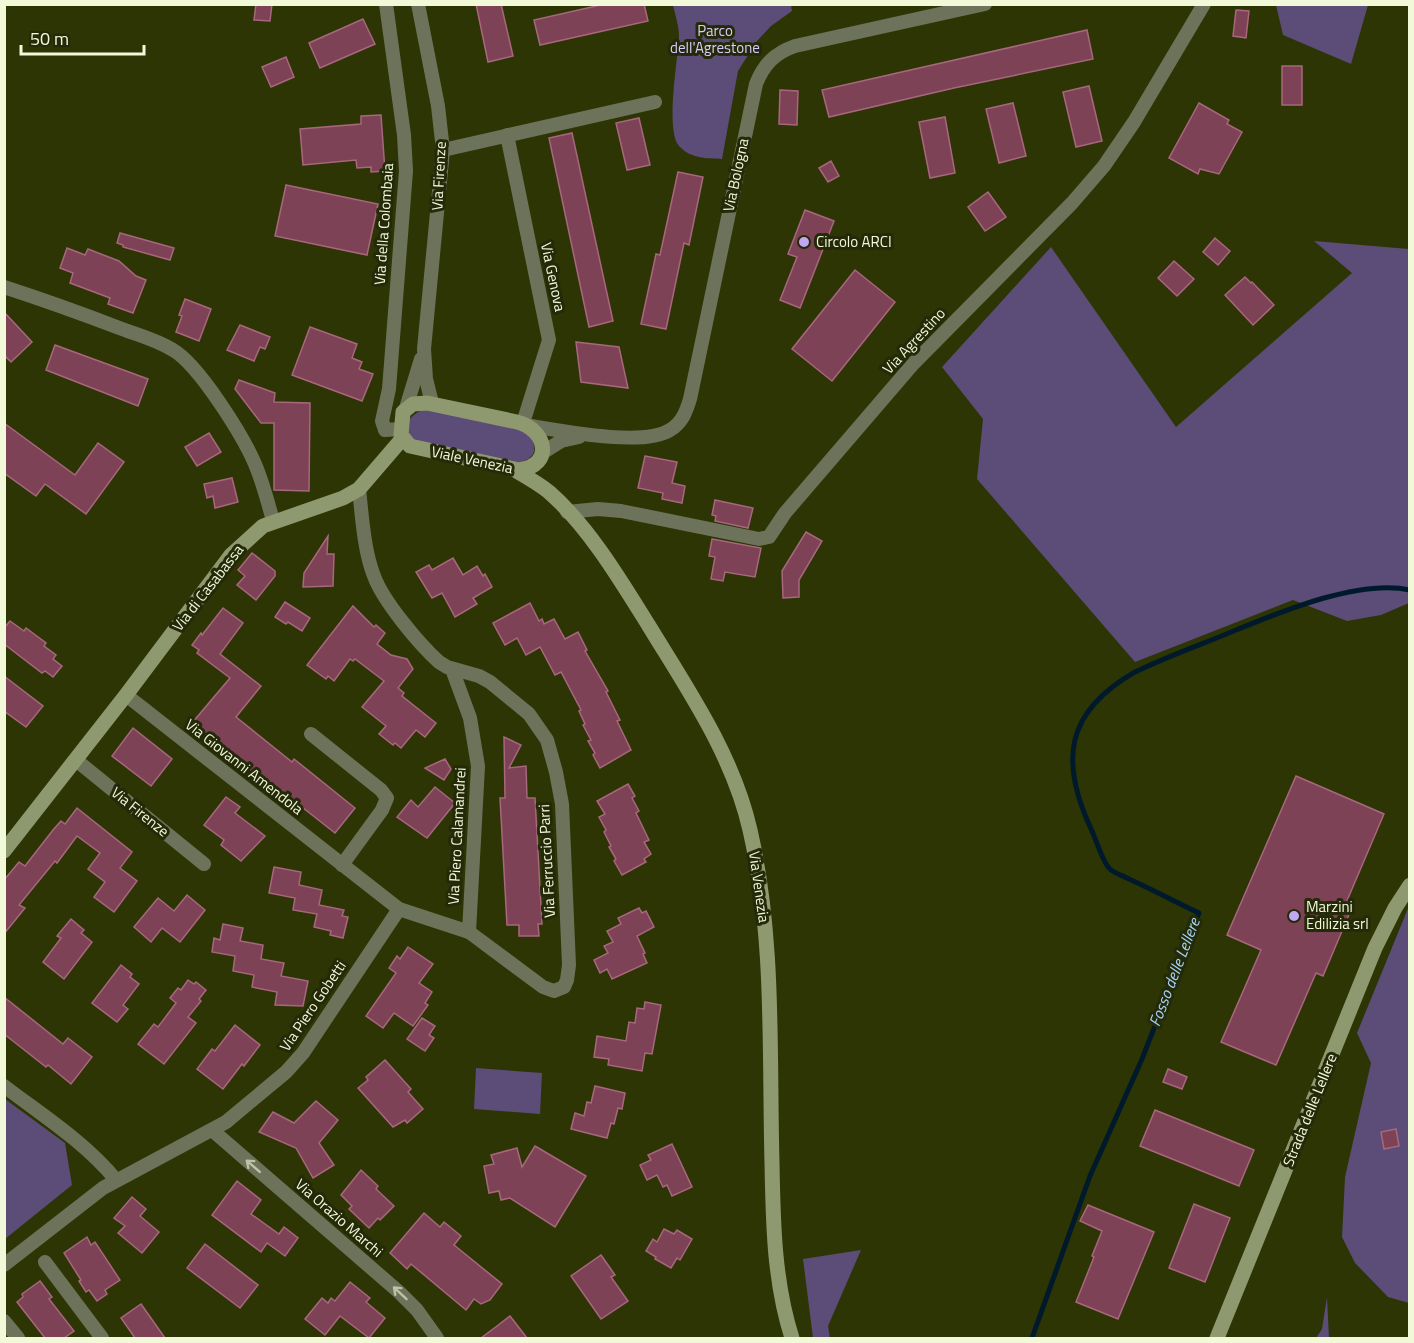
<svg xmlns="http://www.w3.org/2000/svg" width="1414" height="1343" viewBox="0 0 1414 1343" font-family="'Titillium Web',sans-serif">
	<rect width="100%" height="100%" fill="#2d3504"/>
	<g fill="#5b4c78">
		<path d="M673,5H791L792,11L771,26L757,41L738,71L722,159C706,158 691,159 679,146C665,130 678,59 679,36C679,26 675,14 673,5Z"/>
		<polygon points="1276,5 1368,5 1351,64 1283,35"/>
		<polygon points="1314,241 1409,249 1409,603 1381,615 1347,621 1293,600 1135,662 977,479 983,419 942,367 1051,247 1176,427 1352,273"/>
		<path d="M429,409L529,432C536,448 539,456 519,463L414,440C399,425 412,411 429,409Z"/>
		<polygon points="1409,906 1409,1303 1388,1297 1355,1263 1342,1237 1345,1177 1371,1063 1357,1033"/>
		<polygon points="476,1068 542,1073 540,1114 474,1109"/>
		<polygon points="5,1099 65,1143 72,1185 5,1239"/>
		<polygon points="861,1250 828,1326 830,1338 813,1338 803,1259"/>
		<polygon points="1327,1297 1329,1338 1316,1338 1322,1329"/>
	</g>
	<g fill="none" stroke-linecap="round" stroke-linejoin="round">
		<path stroke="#001a2c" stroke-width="5" d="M1032,1338L1090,1176L1142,1059L1199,913C1176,902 1153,890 1129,879C1124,876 1113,873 1109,868C1103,862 1096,840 1092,831C1059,761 1065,712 1135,672C1164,658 1194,647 1224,635C1273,615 1357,578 1410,590"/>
	</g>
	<g fill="#7d4256" stroke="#a7677c" stroke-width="1.5">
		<polygon points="256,4 272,4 270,21 254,20"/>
		<polygon points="476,4 501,4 513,56 488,62"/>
		<polygon points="605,4 644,4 648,21 540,45 534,20"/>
		<polygon points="1236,10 1249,11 1246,38 1233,36"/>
		<polygon points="363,19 375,44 320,68 309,43"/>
		<polygon points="1087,30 1093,59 954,88 829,117 822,90"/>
		<polygon points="286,57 294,77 271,87 262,67"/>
		<rect x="1282" y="66" width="20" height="39"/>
		<polygon points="1089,86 1102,141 1076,147 1063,92"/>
		<polygon points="780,90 798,91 797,125 779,124"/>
		<polygon points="1013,103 1026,156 999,163 986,109"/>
		<polygon points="1199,103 1229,120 1227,124 1242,132 1219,174 1200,169 1198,174 1169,158"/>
		<polygon points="381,115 385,171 371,172 371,167 357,168 356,160 303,165 300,129 361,124 361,116"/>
		<polygon points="945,117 955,173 930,178 919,122"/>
		<polygon points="639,118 650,165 627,170 616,123"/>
		<polygon points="572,133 613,321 589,327 549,138"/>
		<polygon points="831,161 839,176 828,182 819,168"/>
		<polygon points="678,172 703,177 689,245 684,243 666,329 641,324 656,254 660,255"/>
		<polygon points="286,185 378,204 367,255 275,236"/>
		<polygon points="988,192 1006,217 985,231 968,207"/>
		<polygon points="805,210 834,221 800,308 780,300 797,257 788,254"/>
		<polygon points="120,233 174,248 170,260 123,247 123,245 117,243"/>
		<polygon points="1215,238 1230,251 1218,265 1203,252"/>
		<polygon points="67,248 85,255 88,249 119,261 136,276 146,280 133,313 108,304 110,298 70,283 73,273 60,268"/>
		<polygon points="1174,261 1194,279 1177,296 1158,278"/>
		<polygon points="855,270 895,302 832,381 792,349"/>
		<polygon points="1245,277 1251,283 1252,282 1274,305 1253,325 1225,295"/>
		<polygon points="185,299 211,309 199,341 176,332 182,316 179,315"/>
		<polygon points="4,312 32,342 11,362 4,355"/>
		<polygon points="240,325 270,337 265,349 260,347 254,361 227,350"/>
		<polygon points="310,327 357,344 352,358 362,362 359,369 373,374 362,401 292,375"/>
		<polygon points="576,342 619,347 628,388 581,382"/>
		<polygon points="55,345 148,379 138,406 46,370"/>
		<polygon points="239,380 275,393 274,402 310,403 309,491 274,490 274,423 261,423 235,389"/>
		<polygon points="4,423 75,475 98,443 124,462 86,514 45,484 36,496 4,473"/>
		<polygon points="209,433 221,452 197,466 185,447"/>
		<polygon points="645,456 677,462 672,483 685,486 682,503 662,499 663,493 638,488"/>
		<polygon points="232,478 238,502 215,508 213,496 207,498 204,484"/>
		<polygon points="715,500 753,508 748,528 715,521 716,516 712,515"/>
		<polygon points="806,532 822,541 799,580 799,597 783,598 782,571"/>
		<polygon points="328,536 327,554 334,554 333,586 303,587 304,573"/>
		<polygon points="712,539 761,548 755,577 725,572 723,581 711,579 715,557 709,556"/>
		<polygon points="252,553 275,571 275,576 256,600 237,585 245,576 238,570"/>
		<polygon points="453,558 463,575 477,566 483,576 485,574 492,587 473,598 477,604 455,617 442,593 432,598 416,572 429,565 432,570"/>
		<polygon points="285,602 310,618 302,631 288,622 286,624 275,617"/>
		<polygon points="530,603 539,621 542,619 544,624 554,619 565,639 578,632 587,650 585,651 608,691 606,692 620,720 617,721 631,750 600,768 593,755 595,753 588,741 591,740 583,725 585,724 579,711 581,710 561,672 555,675 540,647 526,655 517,638 505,645 493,623"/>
		<polygon points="353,606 374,627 376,625 385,633 377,644 391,655 407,659 413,669 398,688 404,693 402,696 436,723 425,737 416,730 401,748 395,743 393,745 379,734 386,726 362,707 384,681 355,659 353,661 350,659 334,681 328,676 326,679 307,665"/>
		<polygon points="223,608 243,623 220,654 261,686 236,717 292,762 294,759 355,808 335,833 256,771 254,773 192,723 230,678 197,653 199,650 192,645 201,633 202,635"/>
		<polygon points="10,621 24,631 26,628 46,643 44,646 56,655 53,659 62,666 53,677 45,671 42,673 4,644 4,628"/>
		<polygon points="4,676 43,706 26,727 4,711"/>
		<polygon points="133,728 172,759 151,786 112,756"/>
		<polygon points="504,737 521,745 509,768 526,766 527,798 535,798 542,924 538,924 539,936 519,936 519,925 507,925 500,798 505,798"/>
		<polygon points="445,759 451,769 444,780 425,768"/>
		<polygon points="1296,776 1384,814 1346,903 1353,905 1323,976 1316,973 1276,1065 1221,1042 1261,950 1227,935"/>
		<polygon points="628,784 635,796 632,798 639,811 636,813 649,840 644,842 651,854 644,859 646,862 622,875 614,861 616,859 609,847 611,846 604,832 606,830 599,817 605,814 597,801"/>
		<polygon points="435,787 455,803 427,838 397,817 411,800 418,807"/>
		<polygon points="226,797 240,807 235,813 265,836 241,861 221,845 224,840 204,825"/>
		<polygon points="77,808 132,852 120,868 137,881 114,912 94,897 105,882 88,869 100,853 77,836 57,863 55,861 19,905 25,908 4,934 4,880 19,862 25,866 53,830 61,821 65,824"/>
		<polygon points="274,867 301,872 299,885 322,890 319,905 344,910 342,916 348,917 343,938 330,935 331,931 314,927 317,914 293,910 295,898 269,893"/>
		<polygon points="187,895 205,910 180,942 162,928 151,942 134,927 158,898 174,911"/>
		<polygon points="639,908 642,913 646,911 654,927 637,936 645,953 643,954 647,963 612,979 607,969 600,973 594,960 608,953 604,946 613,942 607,931 621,924 618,918"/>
		<polygon points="71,919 84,930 81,933 92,942 64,979 43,962 61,938 57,936"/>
		<polygon points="223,924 243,928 240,941 263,945 261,959 284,963 281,976 308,981 303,1006 275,1005 277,992 252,987 254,975 233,971 235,956 212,952 214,938 220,940"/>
		<polygon points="408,947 433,964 419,983 432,992 425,1003 428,1005 413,1026 394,1013 383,1028 366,1016 396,973 389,968 397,956 400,959"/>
		<polygon points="121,965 132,974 130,977 139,984 123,1005 128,1009 117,1022 92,1003"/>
		<polygon points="188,980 194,984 196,982 206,990 199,999 201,1001 188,1017 196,1023 164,1064 138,1044 154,1024 158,1027 176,1003 170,998 178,988 181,990"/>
		<polygon points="4,997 63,1044 68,1038 92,1057 71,1084 48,1065 46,1067 4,1034"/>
		<polygon points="645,1002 661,1005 652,1054 645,1053 642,1071 608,1065 609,1059 594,1057 597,1036 626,1041 629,1022 635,1023 637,1008 644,1009"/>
		<polygon points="422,1018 435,1026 429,1035 434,1038 425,1051 407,1039"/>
		<polygon points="235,1025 260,1045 244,1066 242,1064 223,1089 197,1069 212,1049 215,1051"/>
		<polygon points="385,1060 411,1089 408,1092 423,1109 407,1123 405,1120 393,1127 358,1088 368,1080 366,1077"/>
		<polygon points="1168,1069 1187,1077 1182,1089 1163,1082"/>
		<polygon points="595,1086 625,1093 622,1109 618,1108 614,1124 611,1123 607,1138 571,1129 575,1113 584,1116 587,1102 591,1103"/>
		<polygon points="316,1101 338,1120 319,1143 334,1165 313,1178 296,1148 259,1132 273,1112 294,1123"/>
		<polygon points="1155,1110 1254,1150 1239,1186 1140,1146"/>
		<polygon points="1396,1129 1399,1146 1384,1149 1381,1132"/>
		<polygon points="672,1144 692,1187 672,1196 667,1185 663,1187 657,1175 647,1180 640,1165 651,1160 648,1155"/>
		<polygon points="535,1146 586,1176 555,1227 510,1198 501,1200 499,1191 489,1193 484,1166 494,1164 491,1155 517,1148 522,1167"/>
		<polygon points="361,1170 378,1186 376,1189 394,1206 380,1220 378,1218 369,1228 349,1209 352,1206 341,1195"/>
		<polygon points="237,1181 261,1200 251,1214 279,1234 284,1227 298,1238 285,1256 267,1243 261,1252 212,1215"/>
		<polygon points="132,1197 146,1209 140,1216 159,1232 142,1253 118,1233 125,1226 114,1218"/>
		<polygon points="1194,1204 1230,1218 1205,1282 1169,1268"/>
		<polygon points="1088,1205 1154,1232 1118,1319 1076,1302 1094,1257 1092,1256 1102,1231 1080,1221"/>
		<polygon points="424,1213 440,1227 444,1222 461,1236 454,1245 502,1284 490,1300 481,1304 474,1299 466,1310 411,1264 407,1269 390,1253"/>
		<polygon points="664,1229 674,1234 677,1230 692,1239 680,1260 677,1258 671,1268 655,1259 656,1257 646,1251 653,1239 657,1242"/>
		<polygon points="87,1237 91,1245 95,1242 120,1280 105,1290 107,1294 97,1301 89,1290 86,1292 79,1281 81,1280 64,1253"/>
		<polygon points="205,1244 258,1285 240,1308 187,1268"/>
		<polygon points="601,1255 615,1275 611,1277 628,1301 601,1319 571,1276"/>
		<polygon points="40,1281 52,1297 49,1299 74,1331 64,1338 45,1338 17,1302 23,1297 22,1294"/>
		<polygon points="350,1282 370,1298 366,1302 385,1318 369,1338 340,1316 325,1335 305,1319 322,1298 328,1303 331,1298 335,1301"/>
		<polygon points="141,1304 165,1338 135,1338 121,1318"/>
		<polygon points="510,1316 527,1338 481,1338 497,1326"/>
	</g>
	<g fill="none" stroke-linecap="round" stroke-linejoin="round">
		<g stroke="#6d735a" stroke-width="14">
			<polyline points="386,4 404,135 406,171 389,389 382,421 385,430 400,429"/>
			<polyline points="418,4 438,106 443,150 424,349 426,379 432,403"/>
			<polyline points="507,135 549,340 523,423"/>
			<polyline points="443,150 655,102"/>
			<path d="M4,287C44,300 83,314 122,329C138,335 157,340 173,350C199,365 243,436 255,464C263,483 268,502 273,521"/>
			<polyline points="406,408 421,359"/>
			<path d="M531,426C562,431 643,447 670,430C682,423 686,412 690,399L756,84C764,64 775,53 795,46L985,4"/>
			<polyline points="542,453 561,441 579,437"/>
			<polyline points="567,512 598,509 621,511 759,539 769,537 785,513 913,364 1072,203 1104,166 1134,122 1204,4"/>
			<polyline points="452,669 470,718 478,766 469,932"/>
			<path d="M126,695L399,909L469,932L543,987L554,991L564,987L567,980L569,965L562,804L556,772L547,740L529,714L490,682L479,676L447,667L439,662C419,644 383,601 374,576C364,551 362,516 359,489"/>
			<polyline points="311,734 381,790 387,798 382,810 342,865"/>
			<polyline points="76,760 204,864"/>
			<path d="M4,1086C42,1115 86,1143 116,1180"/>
			<polyline points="212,1130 399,1292 417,1310 437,1338"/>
			<polyline points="45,1262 102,1338"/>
			<polyline points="4,1265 103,1188 226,1122 286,1072 303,1053 399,909"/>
			<polyline points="4,1321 18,1338"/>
		</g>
		<g stroke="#8f9970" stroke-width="15">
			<path d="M427,403L517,422C546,429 555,465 519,470L410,446L401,435L403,412L413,404Z"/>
			<path d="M513,469C525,476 538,483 549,492C589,527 621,581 649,626C688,690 733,755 750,830C775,939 769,1052 772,1163C773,1222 774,1282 792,1338"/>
			<polyline points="4,851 126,695 231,555 263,526 343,498 359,489 402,439"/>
			<polyline points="1217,1338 1375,948 1395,908 1410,885"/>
		</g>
	</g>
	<defs><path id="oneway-shaft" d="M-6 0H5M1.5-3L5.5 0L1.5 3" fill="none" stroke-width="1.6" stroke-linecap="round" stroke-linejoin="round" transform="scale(1.5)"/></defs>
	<g stroke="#bcc3a6">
		<use href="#oneway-shaft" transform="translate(253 1166) rotate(-139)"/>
		<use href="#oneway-shaft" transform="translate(400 1293) rotate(-137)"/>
	</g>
	<g fill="#c1a8f3" stroke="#242a09" stroke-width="2">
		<circle cx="804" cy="242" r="6"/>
		<circle cx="1294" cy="916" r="6"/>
	</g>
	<g text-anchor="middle" stroke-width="6" stroke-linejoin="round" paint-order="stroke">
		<g font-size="15" fill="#d9cbfb" stroke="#242a09">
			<text x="715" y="36">Parco<tspan x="715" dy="17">dell'Agrestone</tspan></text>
		</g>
		<g font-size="15" fill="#f1f9d9" stroke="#242a09">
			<text transform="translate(736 175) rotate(-78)" y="5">Via Bologna</text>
			<text transform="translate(439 176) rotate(-87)" y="5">Via Firenze</text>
			<text transform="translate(384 224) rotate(-86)" y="5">Via della Colombaia</text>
			<text transform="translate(553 277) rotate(78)" y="5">Via Genova</text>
			<text transform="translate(914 341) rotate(-47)" y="5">Via Agrestino</text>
			<text transform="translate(472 460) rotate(12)" y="5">Viale Venezia</text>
			<text transform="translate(208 588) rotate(-52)" y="5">Via di Casabassa</text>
			<text transform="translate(244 767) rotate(38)" y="5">Via Giovanni Amendola</text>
			<text transform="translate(140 812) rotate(39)" y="5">Via Firenze</text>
			<text transform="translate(457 836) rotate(-87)" y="5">Via Piero Calamandrei</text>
			<text transform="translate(547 861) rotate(-93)" y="5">Via Ferruccio Parri</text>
			<text transform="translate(759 887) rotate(82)" y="5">Via Venezia</text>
			<text transform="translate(313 1006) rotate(-56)" y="5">Via Piero Gobetti</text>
			<text transform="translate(1310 1110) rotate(-68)" y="5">Strada delle Lellere</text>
			<text transform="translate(339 1218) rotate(41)" y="5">Via Orazio Marchi</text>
		</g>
		<g font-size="15" fill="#f1f9d9" stroke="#242a09" text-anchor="start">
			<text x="816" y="247">Circolo ARCI</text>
			<text x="1306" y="912">Marzini<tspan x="1306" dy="17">Edilizia srl</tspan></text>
		</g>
		<g font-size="16" font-style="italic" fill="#a5d5f6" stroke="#242a09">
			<text transform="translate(1174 972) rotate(-69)" y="6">Fosso delle Lellere</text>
		</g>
	</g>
	<rect width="1414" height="1343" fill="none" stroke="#f1f9d9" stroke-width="12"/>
	<path d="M21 45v9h123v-9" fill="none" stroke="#f1f9d9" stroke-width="3"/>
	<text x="30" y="45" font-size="18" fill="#f1f9d9" stroke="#242a09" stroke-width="4.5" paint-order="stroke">50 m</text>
</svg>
